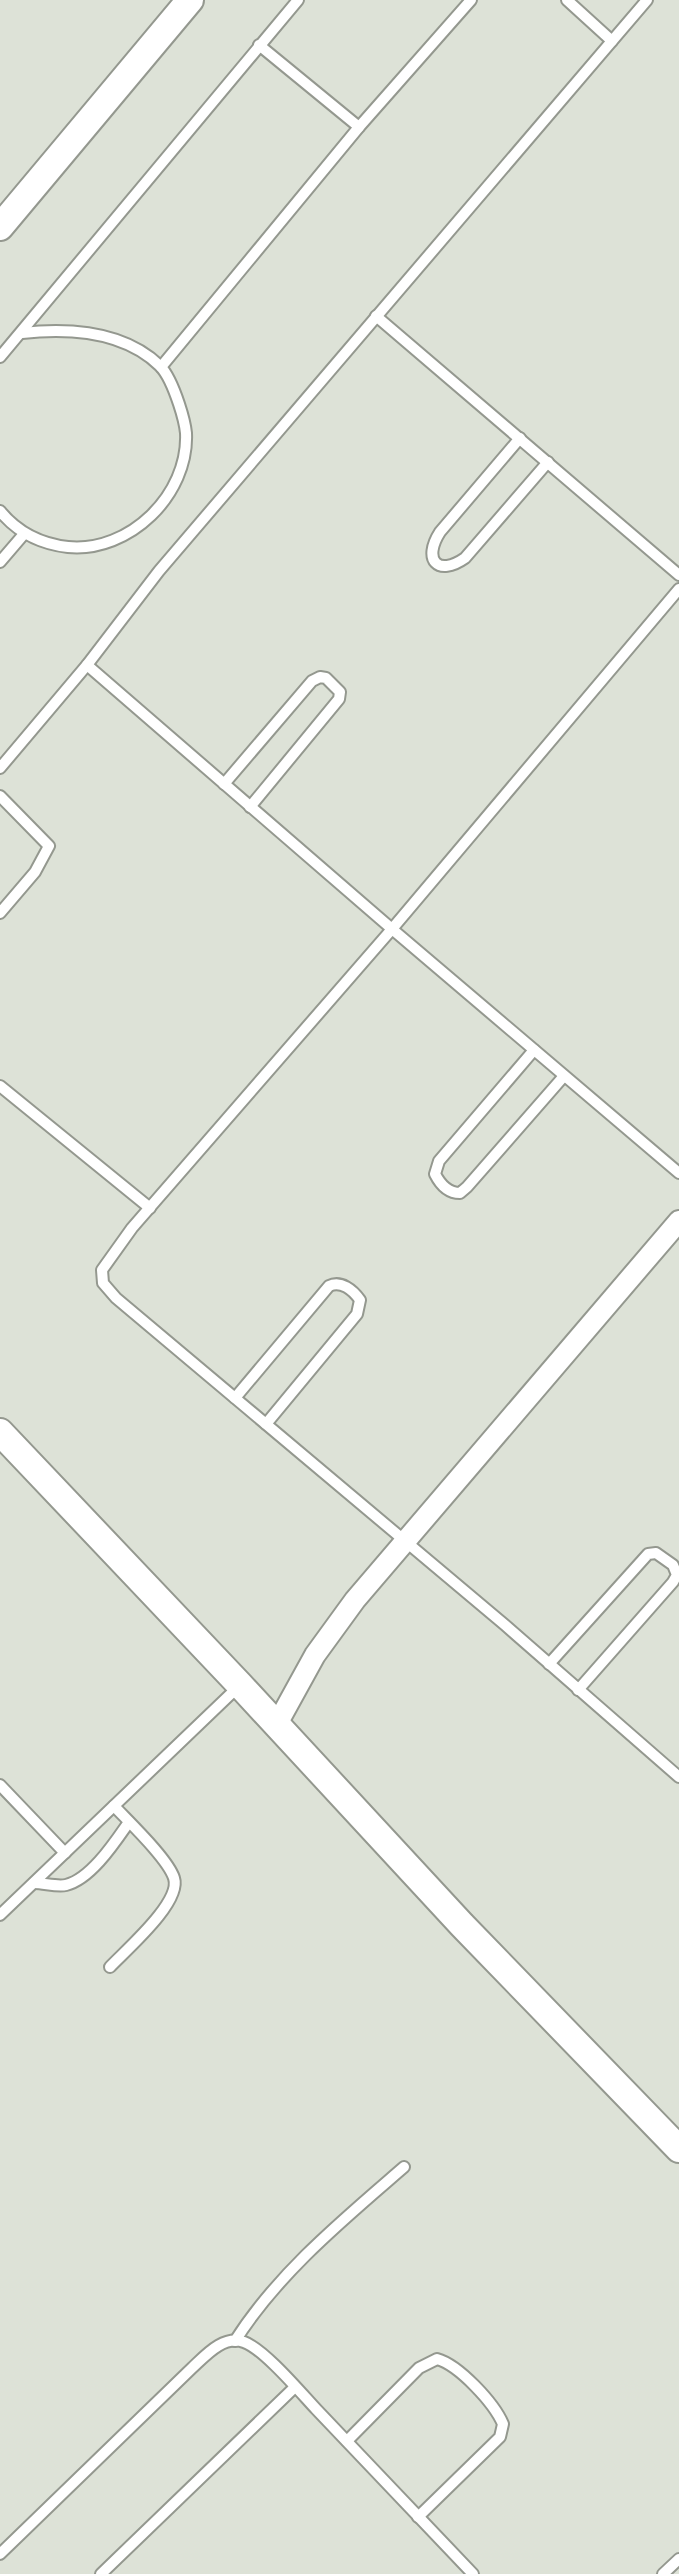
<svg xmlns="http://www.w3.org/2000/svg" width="679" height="2574" viewBox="0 0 679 2574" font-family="Helvetica,sans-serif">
	<rect width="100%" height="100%" fill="#dde2d7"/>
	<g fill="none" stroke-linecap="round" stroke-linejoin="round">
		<defs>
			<g id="lane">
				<polyline points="567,0 612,41"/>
				<polyline points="259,45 359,127"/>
				<polyline points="376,316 679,575"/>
				<polyline points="0,357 298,0"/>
				<polyline points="161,367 359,127 471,0"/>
				<path d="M520,438L440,532C422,560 438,577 465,558L548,462"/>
				<path d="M0,511C18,533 41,544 68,547C129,553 189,495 186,433C185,423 182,413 179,404C175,392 169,375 160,366C124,331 68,328 22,333"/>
				<polyline points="0,562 24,534"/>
				<polyline points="87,665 392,929 679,589"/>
				<polyline points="0,768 87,665 159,571 647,0"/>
				<polyline points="224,784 312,681 320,677 326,678 340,692 339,699 250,807"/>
				<polyline points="0,796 49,846 35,872 0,913"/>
				<path d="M534,1050L439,1161L435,1174C440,1184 448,1193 460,1193L467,1187L564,1076"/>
				<polyline points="0,1086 150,1208"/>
				<polyline points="679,1173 392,929 132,1228 102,1270 103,1283 116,1298 505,1625 679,1777"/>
				<path d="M235,1398L329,1286C341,1280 353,1290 360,1300L357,1314L266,1424"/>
				<polyline points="549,1664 648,1554 656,1553 673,1565 677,1575 673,1582 578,1690"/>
				<polyline points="0,1785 65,1853"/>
				<path d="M34,1883C44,1883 57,1887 66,1885C91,1879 115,1842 129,1822"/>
				<polyline points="0,1915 238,1687"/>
				<path d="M110,1967C126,1950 182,1902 174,1878C168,1859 129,1822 114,1806"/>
				<path d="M235,2341C278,2273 344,2219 404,2167"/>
				<path d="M347,2441L419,2368L437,2359C459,2365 494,2403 503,2424L500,2437L418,2517"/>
				<path d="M0,2554L192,2368C206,2355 223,2335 244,2342C264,2349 301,2393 316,2409C368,2464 421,2519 473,2574"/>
				<polyline points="101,2574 295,2387"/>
				<polyline points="663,2574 679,2559"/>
			</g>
			<polyline id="street" points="277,1724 315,1655 355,1600 679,1221"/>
			<g id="secondary">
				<polyline points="0,227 190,0"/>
				<polyline points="0,1432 240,1685 462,1925 679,2149"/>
			</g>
		</defs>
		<use href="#lane" stroke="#94988f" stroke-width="14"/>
		<use href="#street" stroke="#94988f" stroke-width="24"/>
		<use href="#secondary" stroke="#94988f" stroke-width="30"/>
		<use href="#lane" stroke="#fff" stroke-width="10"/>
		<use href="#street" stroke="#fff" stroke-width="20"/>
		<use href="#secondary" stroke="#fff" stroke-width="26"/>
	</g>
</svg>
